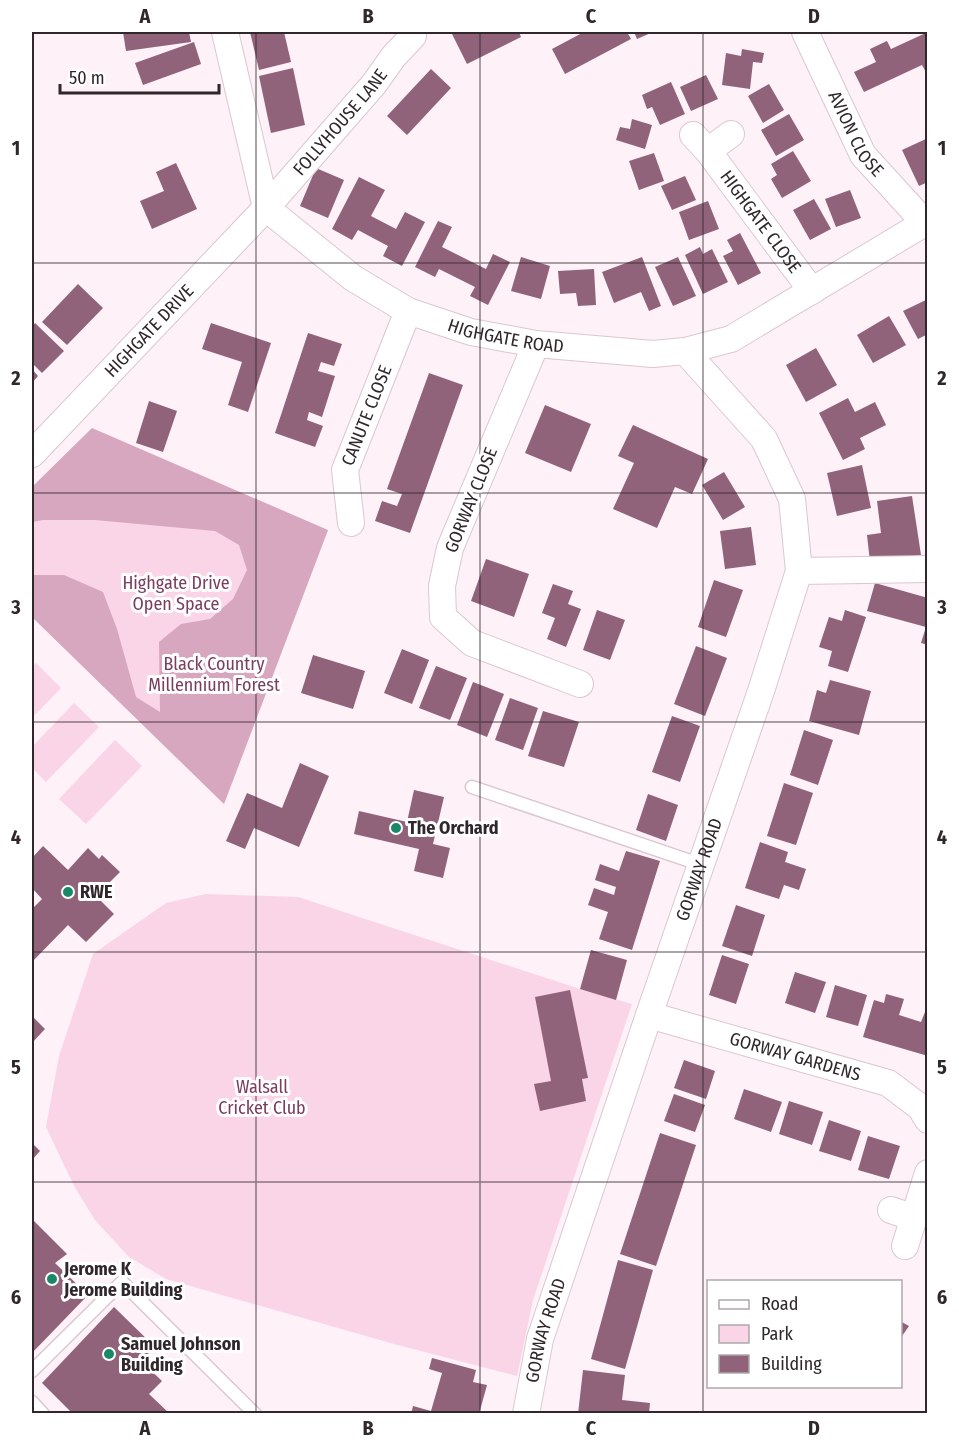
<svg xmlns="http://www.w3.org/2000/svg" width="959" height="1445" viewBox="0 0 959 1445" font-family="'Fira Sans Condensed',sans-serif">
	<rect width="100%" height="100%" fill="#fef1f7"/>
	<g fill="#fad4e7">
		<polygon points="32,488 328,530 224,804 32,617"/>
		<polygon points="36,663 61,688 32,718 32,667"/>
		<polygon points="74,703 99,727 46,782 32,768 32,747"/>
		<polygon points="115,740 142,766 86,824 59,799"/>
		<polygon points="206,894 298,897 580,989 632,1004 533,1300 517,1376 394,1344 166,1279 129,1257 95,1220 74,1186 46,1127 59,1056 93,954 166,903"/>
	</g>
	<polygon fill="#d7a6bf" points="92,428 328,530 224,804 32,617 32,575 64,575 103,592 117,629 136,697 160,712 159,642 181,624 210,619 233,599 247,570 239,545 215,531 95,520 43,520 32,522 32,487"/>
	<g fill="#90637b">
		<polygon points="123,32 189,32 191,42 126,51"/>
		<polygon points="250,32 284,32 291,62 259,70"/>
		<polygon points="451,32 519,32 521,37 467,64"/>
		<polygon points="584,32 627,32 631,39 565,74 552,49"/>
		<polygon points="634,32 653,32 637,39"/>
		<polygon points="928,32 928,76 922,65 864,92 854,72 876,62 870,49 887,41 891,49"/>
		<polygon points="194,42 201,64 143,85 135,63"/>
		<polygon points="742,49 764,53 762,63 753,62 750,89 722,85 726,53 741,56"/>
		<polygon points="293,68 305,125 271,133 259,76"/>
		<polygon points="431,69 451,88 407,135 387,116"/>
		<polygon points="706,75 718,99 691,111 680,87"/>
		<polygon points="671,82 685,114 660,125 652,107 647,109 642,95"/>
		<polygon points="769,84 784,110 763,123 748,96"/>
		<polygon points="789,114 804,140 776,156 761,130"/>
		<polygon points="632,119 652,125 645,149 616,140 620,127 630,129"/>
		<polygon points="928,138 928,182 919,186 902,150"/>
		<polygon points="793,151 811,181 782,198 771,179 777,175 771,164"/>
		<polygon points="654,153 664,181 639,190 629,161"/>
		<polygon points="176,163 197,209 152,229 140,201 164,191 156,172"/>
		<polygon points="316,168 344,180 328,218 300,206"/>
		<polygon points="685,176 696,200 672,210 661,186"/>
		<polygon points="359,177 385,190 371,216 396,229 405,212 425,222 402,266 383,256 388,246 371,237 358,230 352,240 332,229"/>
		<polygon points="850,190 861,218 836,227 825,199"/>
		<polygon points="814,199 831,229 810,240 793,210"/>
		<polygon points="708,201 719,229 689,240 679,212"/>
		<polygon points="438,221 452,227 442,247 486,269 493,254 510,262 488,305 470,296 475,287 439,269 435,277 415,267"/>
		<polygon points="740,233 761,273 738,285 723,256 733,251 727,240"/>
		<polygon points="700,247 703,254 712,249 728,282 703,294 685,255"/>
		<polygon points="521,257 550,266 541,299 511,291"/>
		<polygon points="642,257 661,306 649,311 641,292 614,303 602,272"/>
		<polygon points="678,257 696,296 673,306 655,267"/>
		<polygon points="594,269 596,305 578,306 576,293 560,294 558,271"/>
		<polygon points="78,284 103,308 67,345 42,322"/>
		<polygon points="928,299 928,334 918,339 903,311"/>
		<polygon points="889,316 906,345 873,363 857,335"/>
		<polygon points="35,323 64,351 42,373 32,363 32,327"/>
		<polygon points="211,323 271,343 248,412 228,405 242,362 202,349"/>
		<polygon points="308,333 342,344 334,366 321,362 318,371 335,376 322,417 309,412 307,420 323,426 315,447 275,433"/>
		<polygon points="816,348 837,385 806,402 786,365"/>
		<polygon points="32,369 38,376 32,383"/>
		<polygon points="429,373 463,385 410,533 375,521 382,501 397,506 402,494 387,489"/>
		<polygon points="848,398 855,412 875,402 886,425 860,438 865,449 843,460 819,413"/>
		<polygon points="149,401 177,411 163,452 136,443"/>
		<polygon points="545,405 591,424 571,472 525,453"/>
		<polygon points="633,425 708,459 692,494 675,487 657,528 613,509 634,463 618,456"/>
		<polygon points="862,465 871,508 837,516 827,473"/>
		<polygon points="724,472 745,507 723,520 702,485"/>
		<polygon points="912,496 921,555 870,562 867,535 881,533 877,501"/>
		<polygon points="751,527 756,565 725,569 720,531"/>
		<polygon points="486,559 529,574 514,617 471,601"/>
		<polygon points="714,580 743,590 726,637 698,627"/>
		<polygon points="875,583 928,598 928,645 921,643 926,627 867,611"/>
		<polygon points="553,584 573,591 568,604 581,609 566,647 547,639 555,618 542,613"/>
		<polygon points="597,610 625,620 610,660 583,650"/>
		<polygon points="845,610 866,617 848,672 828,666 832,651 819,647 829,617 842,621"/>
		<polygon points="696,646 727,658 705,716 674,704"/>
		<polygon points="402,649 429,660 412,704 384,693"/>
		<polygon points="313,655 365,671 353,709 301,693"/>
		<polygon points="436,666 467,678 450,720 419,708"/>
		<polygon points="830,680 871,691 859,735 809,721 817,690 826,693"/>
		<polygon points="473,682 504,694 487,737 457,725"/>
		<polygon points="510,698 538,708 523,750 495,740"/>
		<polygon points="543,711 579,722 564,767 528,756"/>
		<polygon points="672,716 700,726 680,782 652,772"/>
		<polygon points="804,730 833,740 818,785 790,775"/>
		<polygon points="300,763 329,776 299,847 254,828 245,849 226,841 247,793 282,808"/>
		<polygon points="784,783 813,793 796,845 767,836"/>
		<polygon points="414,790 444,797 433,844 450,848 443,878 414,871 419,849 354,834 359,811 407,822"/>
		<polygon points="648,794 678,805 666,841 636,830"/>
		<polygon points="760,842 788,852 785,862 806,869 799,890 784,885 779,899 745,888"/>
		<polygon points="43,846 68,870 88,848 99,859 102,855 120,872 96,896 114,914 86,942 68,925 32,962 32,909 42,899 32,888 32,858"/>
		<polygon points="626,851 660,861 632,950 599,939 608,912 588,905 594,888 614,895 616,887 595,880 600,864 619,871"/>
		<polygon points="736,905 765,915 752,956 722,946"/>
		<polygon points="591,950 627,960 616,1000 580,989"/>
		<polygon points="722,955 749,964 736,1004 709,995"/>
		<polygon points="795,972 826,982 815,1013 785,1003"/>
		<polygon points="835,985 867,995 858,1026 826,1017"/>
		<polygon points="570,990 588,1078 582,1079 586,1101 540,1111 534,1084 551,1081 535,997"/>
		<polygon points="886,994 904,999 899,1015 921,1022 925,1012 928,1013 928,1056 863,1037 874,1000 884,1003"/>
		<polygon points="32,1016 45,1029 32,1043"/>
		<polygon points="684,1060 715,1071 706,1099 674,1088"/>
		<polygon points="744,1089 782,1102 771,1132 734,1119"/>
		<polygon points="674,1094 705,1105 695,1132 664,1121"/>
		<polygon points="789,1101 823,1112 812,1145 779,1134"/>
		<polygon points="829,1120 861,1131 851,1161 819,1151"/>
		<polygon points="660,1133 696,1145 656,1266 620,1254"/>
		<polygon points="868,1136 900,1146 889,1179 858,1170"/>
		<polygon points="32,1143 40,1151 32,1160"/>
		<polygon points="32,1219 67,1254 55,1263 88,1295 32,1353"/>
		<polygon points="618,1260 653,1270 625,1369 591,1359"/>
		<polygon points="114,1307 155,1347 141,1361 162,1381 149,1394 170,1414 73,1414 42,1383"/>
		<polygon points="900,1321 909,1326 900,1339"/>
		<polygon points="432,1358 476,1370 473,1382 487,1385 479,1414 441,1414 431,1411 431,1414 411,1414 413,1406 431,1411 442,1373 429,1369"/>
		<polygon points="583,1370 625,1375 622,1400 650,1403 649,1414 578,1414"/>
	</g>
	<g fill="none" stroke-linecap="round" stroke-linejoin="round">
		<defs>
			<g id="lane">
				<polyline points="472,787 702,865"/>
				<polyline points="32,1371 122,1282 255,1414"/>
				<polyline points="32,1402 43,1414"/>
			</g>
			<g id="street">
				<path id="s1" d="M225,32L266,208L353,278L408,311L471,332L536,344L653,354L685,351L731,339L928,221"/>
				<path id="s2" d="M805,32L863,155L925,223"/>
				<path id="s3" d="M693,135L708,151L812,291"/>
				<polyline points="708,151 731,134"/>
				<polyline points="536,344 450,548 442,586 443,617 472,643 580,684"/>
				<path id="s4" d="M32,454L266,208L374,84L394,56L413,36"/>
				<path id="s5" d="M351,523L345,470L408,311"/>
				<polyline points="799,571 928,569"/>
				<path id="s6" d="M649,1015L888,1083L920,1107L928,1120"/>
				<polyline points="891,1210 914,1218"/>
				<polyline points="905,1246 928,1173"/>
				<path id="s7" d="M526,1414L540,1339L649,1015L761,691L799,571L792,499L764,439L685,351"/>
			</g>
		</defs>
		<use href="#lane" stroke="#dbc7d1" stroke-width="15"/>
		<use href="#street" stroke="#dbc7d1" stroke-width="28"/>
		<use href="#lane" stroke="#fff" stroke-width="12"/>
		<use href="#street" stroke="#fff" stroke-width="26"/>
	</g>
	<path fill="none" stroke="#2f272b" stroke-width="1.5" stroke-opacity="0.55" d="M256,32V1414M480,32V1414M703,32V1414M32,263H928M32,493H928M32,722H928M32,952H928M32,1182H928"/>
	<g fill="#198866" stroke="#fff" stroke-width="2">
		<circle cx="396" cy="828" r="6"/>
		<circle cx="68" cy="892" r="6"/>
		<circle cx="52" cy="1279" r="6"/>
		<circle cx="109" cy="1354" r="6"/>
	</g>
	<g text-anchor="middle" stroke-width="6" stroke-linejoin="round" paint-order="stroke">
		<g font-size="18" fill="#2f272b" stroke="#fff">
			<text dy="6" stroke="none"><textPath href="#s4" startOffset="453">FOLLYHOUSE LANE</textPath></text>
			<text dy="6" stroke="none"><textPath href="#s2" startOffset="114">AVION CLOSE</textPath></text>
			<text dy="6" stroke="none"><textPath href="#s3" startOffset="110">HIGHGATE CLOSE</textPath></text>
			<text dy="6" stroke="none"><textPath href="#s4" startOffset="170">HIGHGATE DRIVE</textPath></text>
			<text dy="6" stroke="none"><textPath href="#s1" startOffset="458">HIGHGATE ROAD</textPath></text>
			<text dy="6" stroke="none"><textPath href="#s5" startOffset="112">CANUTE CLOSE</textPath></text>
			<text transform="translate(471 500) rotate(-68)" y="6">GORWAY CLOSE</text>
			<text dy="6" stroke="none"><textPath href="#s7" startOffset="572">GORWAY ROAD</textPath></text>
			<text dy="6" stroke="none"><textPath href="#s6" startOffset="152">GORWAY GARDENS</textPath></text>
			<text dy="6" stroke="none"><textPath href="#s7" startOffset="86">GORWAY ROAD</textPath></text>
		</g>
		<g font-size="18" fill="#7a3c5f" stroke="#fff">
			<text x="176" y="589">Highgate Drive<tspan x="176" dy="21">Open Space</tspan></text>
			<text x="214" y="670">Black Country<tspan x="214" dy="21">Millennium Forest</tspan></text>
			<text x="262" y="1093">Walsall<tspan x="262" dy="21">Cricket Club</tspan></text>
		</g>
		<g font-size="18" font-weight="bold" fill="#2f272b" stroke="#fff" text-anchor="start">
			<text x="408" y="834">The Orchard</text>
			<text x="80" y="898">RWE</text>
			<text x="64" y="1275">Jerome K<tspan x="64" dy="21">Jerome Building</tspan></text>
			<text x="121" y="1350">Samuel Johnson<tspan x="121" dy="21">Building</tspan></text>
		</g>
	</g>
	<rect width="959" height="1445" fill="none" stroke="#ffffff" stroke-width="66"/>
	<rect x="707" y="1280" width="195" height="108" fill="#ffffff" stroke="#aca9aa" stroke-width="1.5"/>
	<rect x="719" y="1300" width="30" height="9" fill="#ffffff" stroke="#aca9aa" stroke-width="1.5"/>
	<text x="761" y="1310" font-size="18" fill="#2f272b">Road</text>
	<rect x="719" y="1325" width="30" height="18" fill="#fad4e7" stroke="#aca9aa" stroke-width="1.5"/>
	<text x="761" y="1340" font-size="18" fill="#2f272b">Park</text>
	<rect x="719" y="1355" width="30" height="18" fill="#90637b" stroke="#aca9aa" stroke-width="1.5"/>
	<text x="761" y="1370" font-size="18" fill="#2f272b">Building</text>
	<path d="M60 84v9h159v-9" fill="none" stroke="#2f272b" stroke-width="3"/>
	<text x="69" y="84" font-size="18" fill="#2f272b" stroke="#ffffff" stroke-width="4.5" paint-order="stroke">50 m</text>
	<rect x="33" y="33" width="893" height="1379" fill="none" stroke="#2f272b" stroke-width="2"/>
	<g font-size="20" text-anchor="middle" font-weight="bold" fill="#2f272b">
		<text x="145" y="23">A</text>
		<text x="368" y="23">B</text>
		<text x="591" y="23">C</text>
		<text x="814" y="23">D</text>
		<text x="16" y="155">1</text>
		<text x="942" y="155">1</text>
		<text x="16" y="385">2</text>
		<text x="942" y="385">2</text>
		<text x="16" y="614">3</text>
		<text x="942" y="614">3</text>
		<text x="16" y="844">4</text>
		<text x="942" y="844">4</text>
		<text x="16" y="1074">5</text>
		<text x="942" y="1074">5</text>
		<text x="16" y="1304">6</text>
		<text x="942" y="1304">6</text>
		<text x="145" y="1435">A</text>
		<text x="368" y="1435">B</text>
		<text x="591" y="1435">C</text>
		<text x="814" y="1435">D</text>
	</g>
</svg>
